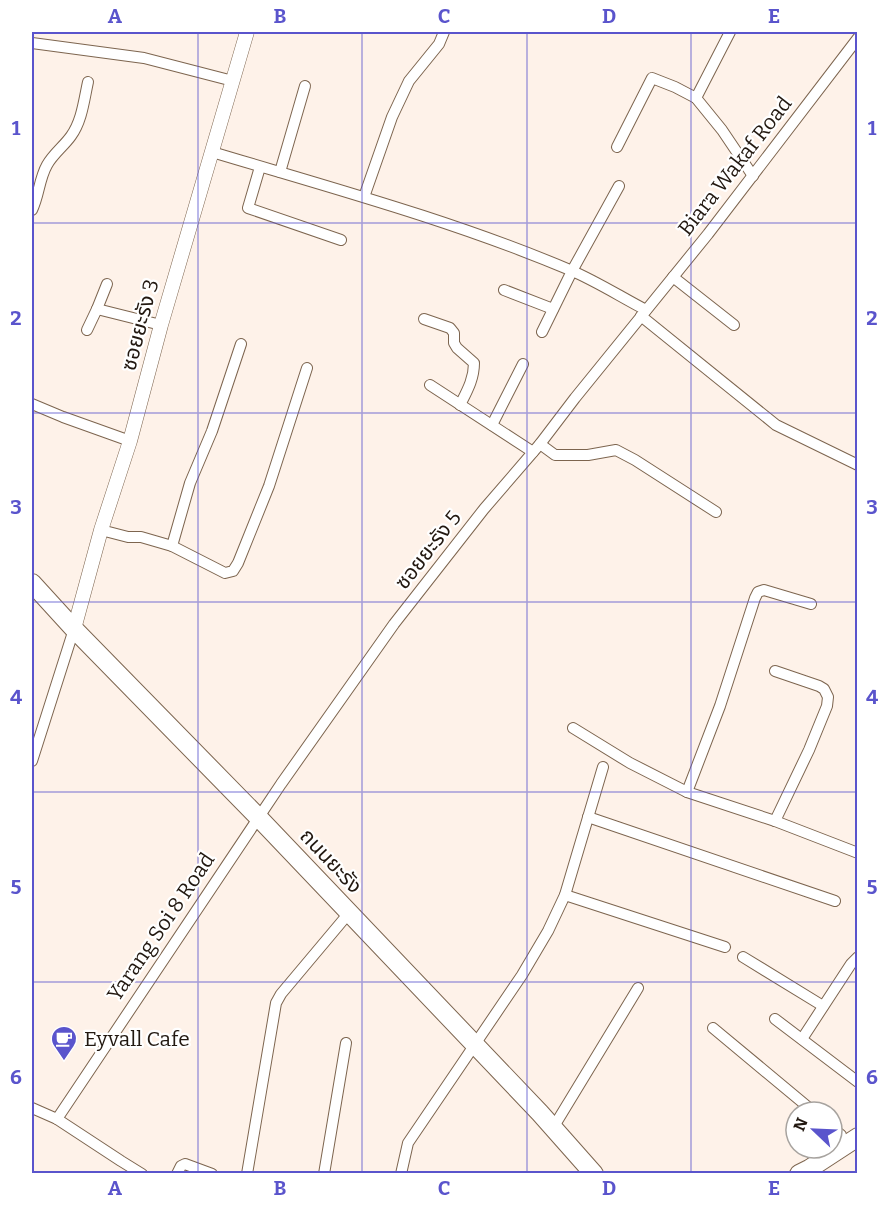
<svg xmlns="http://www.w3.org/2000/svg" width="889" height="1205" viewBox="0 0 889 1205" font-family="Bitter,'Noto Sans Thai',serif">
	<rect width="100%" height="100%" fill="#fef2e9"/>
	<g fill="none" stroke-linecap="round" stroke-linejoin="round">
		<defs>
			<g id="minor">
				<polyline points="32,43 144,58 233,81"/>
				<polyline points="696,98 730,32"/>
				<polyline points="617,147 652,78 675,87 696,98 722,130 753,176"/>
				<path d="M212,152C332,188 454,221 570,270C596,281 621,297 646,310"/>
				<polyline points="260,167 248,208 341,240"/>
				<polyline points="280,172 305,86"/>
				<polyline points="364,197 392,117 409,81 439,44 444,32"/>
				<path d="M32,210C39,196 39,179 47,165C53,154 64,146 71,136C82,121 84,100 88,82"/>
				<polyline points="673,277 734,325"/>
				<polyline points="107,284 97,309 161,325"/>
				<polyline points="504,290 553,309"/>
				<polyline points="641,316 776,425 858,465"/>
				<path d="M424,319L450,328L454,333V343L457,348L474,363C474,379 467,391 460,405"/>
				<polyline points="87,330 97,309"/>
				<polyline points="542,332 572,271 619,186"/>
				<polyline points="430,385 533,452"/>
				<polyline points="32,404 63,417 130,441"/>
				<polyline points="492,425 523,364"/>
				<polyline points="540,444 555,455 588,455 616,450 635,460 716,512"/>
				<polyline points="101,530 128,537 141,537 172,546 225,573 233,571 238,563 269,486 307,368"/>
				<polyline points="172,546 190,483 212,431 241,344"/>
				<polyline points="775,671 819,686 824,689 828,697 827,706 809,750 775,821"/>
				<polyline points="573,728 630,763 687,792 775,821 858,853"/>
				<polyline points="32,761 74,629"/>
				<polyline points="687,792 720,706 755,598 758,592 764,590 811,604"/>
				<polyline points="588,817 835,901"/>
				<polyline points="565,895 725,947"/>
				<polyline points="743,957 823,1006"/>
				<polyline points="775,1019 858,1082"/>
				<polyline points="713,1028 814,1112"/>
				<polyline points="802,1039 851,964 858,957"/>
				<polyline points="32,1108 57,1119 121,1161 142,1174"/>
				<polyline points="57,1119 281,784 394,624 484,509 540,444 575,398 708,234 858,38"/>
				<polyline points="553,1128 638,988"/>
				<polyline points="832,1128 841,1135"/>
				<polyline points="177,1174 181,1166 185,1164 212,1174"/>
				<polyline points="247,1174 276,1003 281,994 349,913"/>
				<polyline points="324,1174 346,1043"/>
				<polyline points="401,1174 408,1143 522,975 548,931 565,895 603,767"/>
			</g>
			<polyline id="tertiary" points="74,629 101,530 130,441 161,325 247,32"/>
			<g id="primary">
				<polyline points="32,583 74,629 258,817 540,1113 594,1174"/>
				<polyline points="799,1174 809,1169 858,1137"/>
			</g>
		</defs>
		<use href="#minor" stroke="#7d654f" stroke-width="12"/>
		<use href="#tertiary" stroke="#7d654f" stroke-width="15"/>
		<use href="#primary" stroke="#7d654f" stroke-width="20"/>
		<use href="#minor" stroke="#fff" stroke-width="10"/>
		<use href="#tertiary" stroke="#fff" stroke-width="14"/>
		<use href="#primary" stroke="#fff" stroke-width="18"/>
	</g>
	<path fill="none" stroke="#5a54cc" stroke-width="1.5" stroke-opacity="0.55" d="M198,32V1174M362,32V1174M527,32V1174M691,32V1174M32,223H858M32,413H858M32,602H858M32,792H858M32,982H858"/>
	<defs>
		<symbol id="cafe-pin" viewBox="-11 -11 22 30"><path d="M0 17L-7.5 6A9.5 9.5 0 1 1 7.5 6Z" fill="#5a54cc" stroke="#fff"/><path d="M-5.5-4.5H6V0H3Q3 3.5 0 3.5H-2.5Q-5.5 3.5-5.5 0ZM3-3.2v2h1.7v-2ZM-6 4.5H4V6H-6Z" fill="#fff"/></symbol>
	</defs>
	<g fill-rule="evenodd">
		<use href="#cafe-pin" x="49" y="1024" width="30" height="40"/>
	</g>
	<g text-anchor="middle" stroke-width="4.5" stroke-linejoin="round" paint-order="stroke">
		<g font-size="21" fill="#221810" stroke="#fff">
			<text transform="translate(735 166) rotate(-52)" y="7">Biara Wakaf Road</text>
			<text transform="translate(140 325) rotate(-75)" y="7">ซอยยะรัง 3</text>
			<text transform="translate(428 550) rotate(-52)" y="7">ซอยยะรัง 5</text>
			<text transform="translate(331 861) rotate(47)" y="7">ถนนยะรัง</text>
			<text transform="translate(161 927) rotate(-56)" y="7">Yarang Soi 8 Road</text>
		</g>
		<g font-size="21" fill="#221810" stroke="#fff" text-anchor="start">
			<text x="84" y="1046">Eyvall Cafe</text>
		</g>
	</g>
	<rect width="889" height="1205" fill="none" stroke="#ffffff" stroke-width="66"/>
	<g transform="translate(814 1130) rotate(293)"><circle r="28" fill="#ffffff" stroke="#a7a39f" stroke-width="1.5"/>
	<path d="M0-4.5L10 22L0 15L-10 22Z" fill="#5a54cc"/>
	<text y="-9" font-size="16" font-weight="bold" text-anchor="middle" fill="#221810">N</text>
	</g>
	<rect x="33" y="33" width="823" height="1139" fill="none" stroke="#5a54cc" stroke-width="2"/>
	<g font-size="20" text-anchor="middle" font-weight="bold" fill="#5a54cc">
		<text x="115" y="23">A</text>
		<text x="280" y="23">B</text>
		<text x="444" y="23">C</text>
		<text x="609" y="23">D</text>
		<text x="774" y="23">E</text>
		<text x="16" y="135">1</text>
		<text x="872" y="135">1</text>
		<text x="16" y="325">2</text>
		<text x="872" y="325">2</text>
		<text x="16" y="514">3</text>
		<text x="872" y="514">3</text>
		<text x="16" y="704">4</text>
		<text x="872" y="704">4</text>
		<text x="16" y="894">5</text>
		<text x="872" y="894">5</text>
		<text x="16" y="1084">6</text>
		<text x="872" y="1084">6</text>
		<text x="115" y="1195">A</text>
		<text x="280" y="1195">B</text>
		<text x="444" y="1195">C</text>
		<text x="609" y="1195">D</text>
		<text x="774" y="1195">E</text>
	</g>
</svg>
